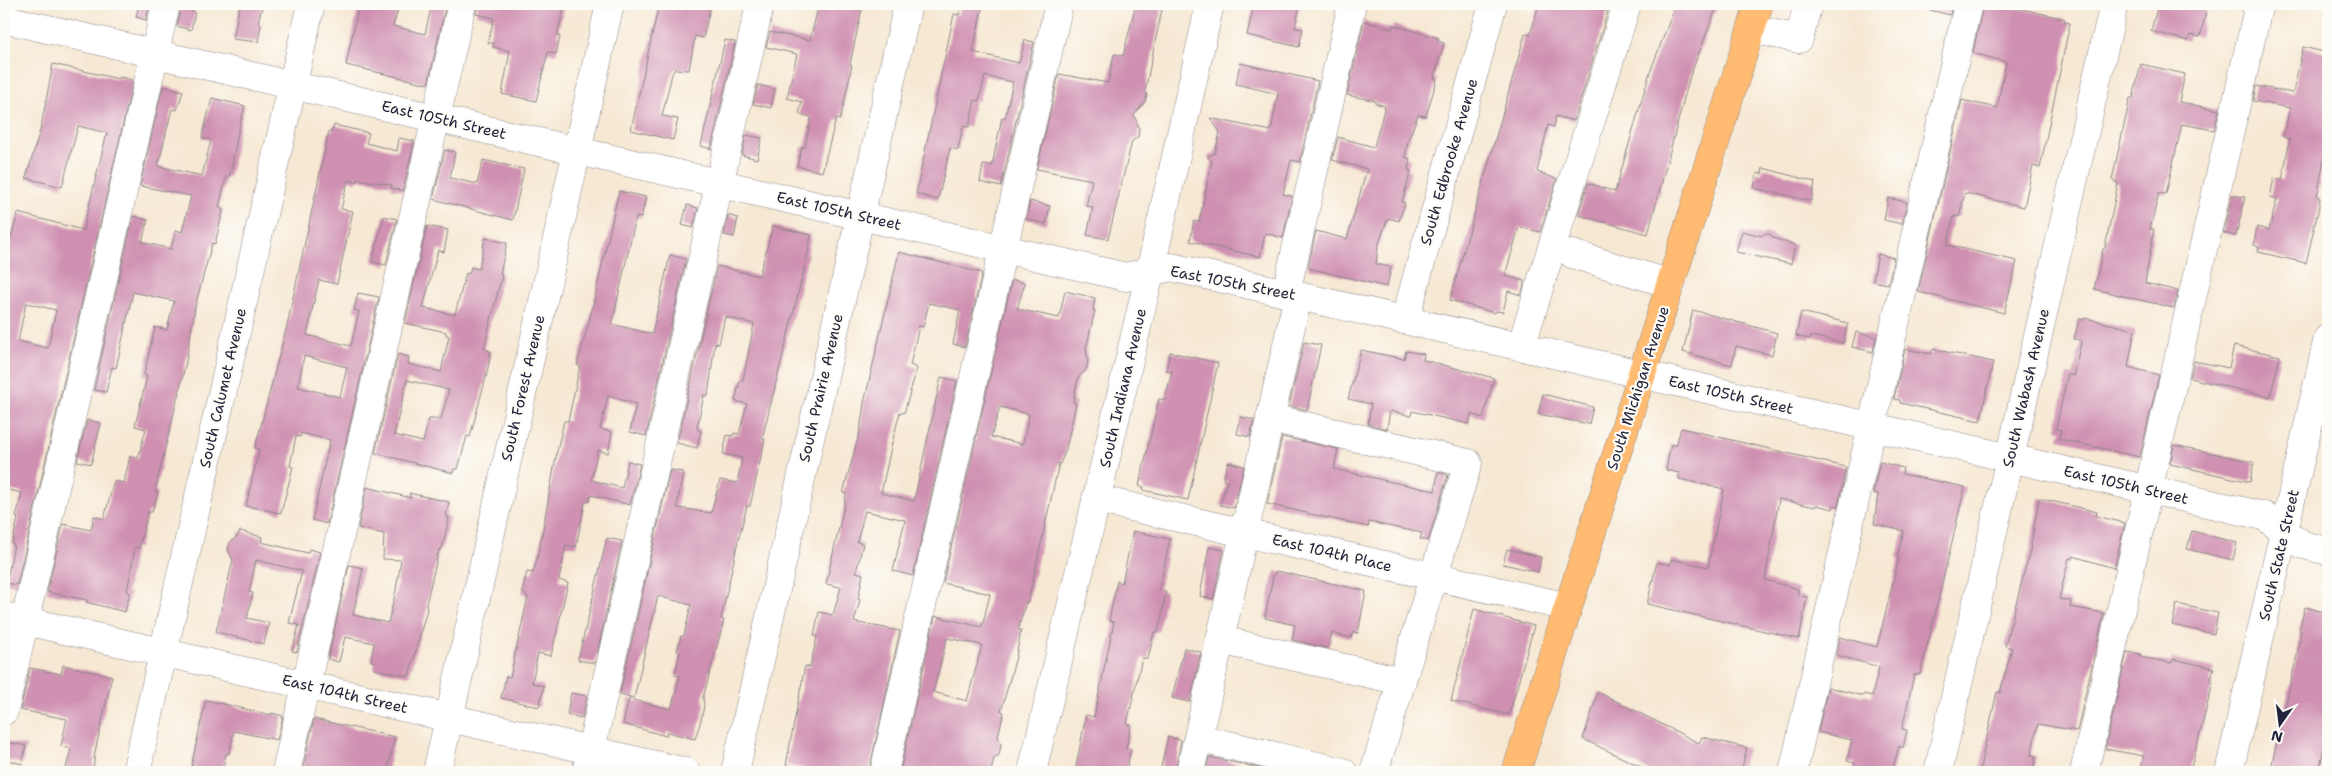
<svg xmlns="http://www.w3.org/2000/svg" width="2332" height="776" viewBox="0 0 2332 776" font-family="'Shantell Sans',sans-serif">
	<rect width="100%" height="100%" fill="#fdfcf7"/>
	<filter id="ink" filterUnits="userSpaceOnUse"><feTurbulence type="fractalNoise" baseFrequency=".02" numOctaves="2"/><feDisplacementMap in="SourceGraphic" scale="10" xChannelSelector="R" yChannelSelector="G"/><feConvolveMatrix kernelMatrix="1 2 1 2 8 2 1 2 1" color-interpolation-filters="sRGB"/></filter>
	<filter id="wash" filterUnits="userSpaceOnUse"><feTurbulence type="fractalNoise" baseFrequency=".0096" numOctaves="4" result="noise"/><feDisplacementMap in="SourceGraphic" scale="20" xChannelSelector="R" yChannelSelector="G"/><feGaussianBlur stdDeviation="1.12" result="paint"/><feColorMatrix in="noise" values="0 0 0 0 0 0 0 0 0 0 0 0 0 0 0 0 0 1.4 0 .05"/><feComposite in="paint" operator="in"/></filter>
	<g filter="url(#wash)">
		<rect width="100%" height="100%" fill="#f6e8d3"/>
		<g id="blocks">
			<g fill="#cf90b1" fill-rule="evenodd">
				<polygon points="139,4 150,4 146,20 136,17"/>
				<polygon points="240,4 263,4 258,22 261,25 258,42 233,39"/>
				<polygon points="359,4 400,4 393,26 425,34 432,4 446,4 428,84 346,65"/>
				<polygon points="477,4 565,4 557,36 560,36 556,54 548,52 536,101 502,94 510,51 493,47 494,43 488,43 494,18 476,14"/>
				<polygon points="659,4 711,4 703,38 695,36 689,70 675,69 672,74 662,116 678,119 673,140 631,130"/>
				<polygon points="819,4 863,4 850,64 852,65 844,103 840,120 836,119 822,172 797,166 802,147 805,147 811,117 799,114 802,102 787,98 797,54 766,47 770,32 810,40"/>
				<polygon points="967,4 983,4 973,52 1019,63 1025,40 1034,42 1001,187 980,182 983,165 992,166 1002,117 1005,118 1013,82 985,76 979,101 975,100 969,127 963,126 958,150 950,148 938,200 916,194 954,14 959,15 961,6 966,7"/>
				<polygon points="1136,4 1163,4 1145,91 1147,95 1145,102 1134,115 1139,128 1138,137 1132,141 1108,239 1087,235 1093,207 1086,206 1092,180 1037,169 1059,74 1108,83 1114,54 1123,56"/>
				<polygon points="1254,4 1300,4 1295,28 1303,29 1299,47 1247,35"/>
				<polygon points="1539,4 1579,4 1608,11 1574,121 1556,116 1554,127 1548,125 1537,172 1557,179 1540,232 1519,227 1505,276 1525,281 1521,295 1508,291 1503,312 1496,311 1495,313 1450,300 1525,34 1530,35"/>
				<polygon points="1676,4 1718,4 1690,76 1648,234 1578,215 1588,183 1615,192 1649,75"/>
				<polygon points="1930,4 1952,4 1950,15 1930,10"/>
				<polygon points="1983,4 2022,9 2065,19 2064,22 2070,23 2040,168 2033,166 2024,207 1965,193 1959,217 1954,216 1947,245 2017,261 2004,313 1918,292 1962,100 1997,108 2006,62 1973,53"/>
				<polygon points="2158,4 2208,4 2200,37 2190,35 2188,41 2151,31"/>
				<polygon points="181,8 195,12 191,30 177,26"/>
				<polygon points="1364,21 1392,29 1393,25 1439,38 1437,41 1444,43 1434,78 1437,79 1426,116 1418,115 1408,141 1405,157 1410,159 1408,170 1411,171 1402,202 1405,203 1399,221 1388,218 1378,246 1376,264 1391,267 1387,287 1308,268 1316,231 1347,239 1367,169 1332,160 1338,137 1374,147 1385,106 1375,103 1376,101 1347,95"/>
				<polygon points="725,40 735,42 711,149 701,146"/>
				<polygon points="2303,47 2328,53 2328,138 2317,197 2320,198 2318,211 2306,263 2258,252 2259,246 2254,245 2257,227 2269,230 2277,199 2270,198 2274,178 2282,180 2290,139 2283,137 2290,108 2253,101 2256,86 2293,93"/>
				<polygon points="1240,63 1318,81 1300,162 1291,160 1283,194 1292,196 1283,238 1265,233 1260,257 1190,241 1194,221 1199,222 1212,161 1207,157 1215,153 1220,132 1210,118 1271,131 1278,94 1236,84"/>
				<path d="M53,64L119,79L120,77L133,80L17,585L6,583L14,545L12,544L18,518L16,517L22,493L4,489V274L9,255H6L18,213L83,230L107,133L78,126L62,187L26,178L41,127ZM26,303L56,310L48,348L18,341Z"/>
				<polygon points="2141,64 2185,74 2179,102 2219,110 2214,130 2182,124 2166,194 2159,193 2150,229 2154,229 2145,283 2178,291 2174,308 2094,289 2103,249 2105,248 2118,183 2112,180 2130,98 2133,98"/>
				<polygon points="758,85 775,89 771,108 753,104"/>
				<polygon points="163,86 183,91 177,110 172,109 158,166 202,176 211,140 202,138 212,98 245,106 238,132 232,166 229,177 226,177 219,207 223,210 215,244 212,243 195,307 186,362 155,491 158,492 152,512 148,512 139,548 135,547 127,592 130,593 125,612 86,602 87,600 47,592 63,524 91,530 94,516 104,519 114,481 124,483 130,456 138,458 146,429 135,426 147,376 144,375 155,327 167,330 174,301 133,292 116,368 112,367 106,392 94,390 133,216 148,220 142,242 171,249 176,230 182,232 191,196 140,186"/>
				<path d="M334,125L369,133L366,143L397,151L399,138L414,141L403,191L391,188L392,185L358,179L357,182L348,180L341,209L353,211L337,284L319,280L312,310L307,335L351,346L359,311L354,310L358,293L379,297L327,524L312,520L330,440L301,433L300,437L296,436L290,466L293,467L281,513L246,506L259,449L255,448L287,326L329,131H332ZM304,356L347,367L340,397L298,387Z"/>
				<polygon points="746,135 762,138 757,159 742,155"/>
				<polygon points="445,150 455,152 450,178 477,184 483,160 524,169 513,220 433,199"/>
				<polygon points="1763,168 1815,182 1811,201 1754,188 1757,173 1762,174"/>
				<polygon points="619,191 646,197 641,218 636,217 612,324 652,334 670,255 686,259 646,436 630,432 636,404 608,396 600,429 612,432 608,453 598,450 591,480 622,488 628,461 640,464 630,505 591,495 589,502 585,502 576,547 566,545 559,580 568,583 551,656 538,653 532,683 544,686 539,707 501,698 506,676 510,677 528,597 522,592 527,572 533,573 539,551 557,451 564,421 568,421 580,366 577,365 590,318"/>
				<polygon points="2232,195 2245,197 2236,236 2223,233"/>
				<polygon points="1888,198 1907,202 1902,224 1884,220"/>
				<polygon points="1030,201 1050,206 1046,224 1026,219"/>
				<polygon points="687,205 698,208 693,228 682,225"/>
				<polygon points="728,215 738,218 734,237 724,235"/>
				<polygon points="384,216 397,219 386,265 372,262"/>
				<path d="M427,226L448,230L444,252L438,250L423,308L451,314H455L466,273L469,274L471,267L479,269L485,238L507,243L500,274L502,275L484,348L491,352L487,373L470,437L467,436L458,469H454L453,473L375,453L398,354L409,357L408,364L441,372L449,336L446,335V332L405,323ZM407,380L449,390L441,419H429L423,442L394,435Z"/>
				<polygon points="773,226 811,235 807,258 762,439 765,439 750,506 747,506 738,541 721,619 724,620 703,698 704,706 701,720 695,739 667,732 666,736 623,724 629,699 671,709 680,676 675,675 680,652 677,651 681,636 684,636 691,605 658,596 634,698 620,694 670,470 683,472 677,506 678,508 711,513 720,480 737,483 742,458 723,454 727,435 733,436 734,433 739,434 747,404 735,401 740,380 743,380 754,324 725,317 719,344 715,343 708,396 704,395 697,427 698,430 701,431 697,448 677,443 717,266 759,276"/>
				<polygon points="1742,231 1762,236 1765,233 1771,235 1773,238 1795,245 1791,264 1736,252"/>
				<polygon points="899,252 982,273 965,347 953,344 960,310 929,303 923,327 919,326 910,365 917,368 904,413 900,412 892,443 881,493 914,501 941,377 957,381 913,576 893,571 905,520 865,511 857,542 863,544 856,572 863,574 858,599 860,600 854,622 900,631 869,772 819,772 786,765 805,666 810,667 817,637 814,636 819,612 833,615 841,587 826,584 844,506 846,494 843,493 860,431 864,403"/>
				<polygon points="1878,254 1894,258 1888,284 1873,281"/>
				<path d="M1012,280L1025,283L1017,309L1059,318L1065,291L1095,298L1093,310H1095L1086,349L1088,361L1086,370L1078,378L1073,402L1076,403L1066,449L1060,464L1059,463L1028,602H1026L1018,630H1021L1016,657L1001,711L1004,712L998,736L1001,745L999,755L994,758L991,772H900L935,616L982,627L990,594L943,583ZM1000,407L1029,414L1023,444L991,437ZM947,638L982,645L967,701L933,692Z"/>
				<polygon points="1693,310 1777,333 1772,355 1736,346 1732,365 1683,352"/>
				<polygon points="1801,312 1848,323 1843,343 1811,336 1810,339 1796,336"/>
				<polygon points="2085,318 2135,330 2128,367 2159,375 2140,457 2059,439 2061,430 2056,429 2062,400 2068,374 2073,376 2081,343 2080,340 2074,339 2079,319 2084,320"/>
				<polygon points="1856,332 1876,337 1873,352 1852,347"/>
				<polygon points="1304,342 1321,345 1307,410 1289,406"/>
				<polygon points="2234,346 2280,356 2270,397 2190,378 2194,361 2229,368"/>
				<polygon points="1905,349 1931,354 1933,349 1993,362 1980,421 1900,403 1900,400 1894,399"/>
				<polygon points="1361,350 1404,359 1406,351 1424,354 1423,360 1494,378 1483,418 1471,414 1469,424 1412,411 1411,416 1390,411 1387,429 1368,424 1371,404 1348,399"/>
				<polygon points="1170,352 1218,363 1188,500 1143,490 1144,487 1139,486 1159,399 1165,400 1172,371 1166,370"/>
				<polygon points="1543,394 1593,407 1589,424 1538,414"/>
				<polygon points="1241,417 1254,420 1250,437 1237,434"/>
				<polygon points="87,420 101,423 91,464 77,461"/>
				<polygon points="1681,428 1846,467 1838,506 1834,505 1833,509 1816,505 1815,507 1779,499 1765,580 1798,589 1798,595 1807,597 1799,639 1647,604 1657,562 1670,565 1671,559 1708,567 1724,489 1679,479 1679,473 1666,470 1671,444 1676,446"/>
				<polygon points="1282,437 1338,449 1334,469 1392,482 1435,491 1438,472 1448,475 1428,541 1420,539 1422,533 1369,522 1368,527 1267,504"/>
				<polygon points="2174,445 2254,462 2250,482 2170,464"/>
				<polygon points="1228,462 1244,466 1234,508 1220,505 1227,481 1223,480"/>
				<polygon points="1880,462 1903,468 1902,474 1965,487 1926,651 1920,674 1914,675 1902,729 1907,730 1903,748 1899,746 1892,772 1853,772 1855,763 1847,761 1852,740 1818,732 1828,687 1863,696 1864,694 1872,696 1879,667 1836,655 1840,637 1877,647 1899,558 1897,557 1904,531 1874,524 1878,494 1873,493"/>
				<polygon points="367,487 411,498 409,493 449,502 446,516 449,517 444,541 441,550 439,550 426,604 427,609 409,676 374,669 375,662 371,661 374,643 345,637 339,662 328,659 349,565 363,568 353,615 388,623 396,590 401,560 383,559 384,534 358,528"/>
				<polygon points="2039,498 2097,512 2096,516 2125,523 2114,568 2073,556 2073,559 2069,558 2059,599 2071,601 2070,607 2104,613 2077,731 2038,724 2031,755 2036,756 2033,772 1979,772 1997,692 2000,693 2012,648 2005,646 2030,550"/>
				<polygon points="240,531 262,537 261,542 308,553 309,549 320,552 297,652 292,651 299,625 289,623 302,571 256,560 249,592 253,593 247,618 269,623 264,644 216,632 233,560 228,550 230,542 238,536"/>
				<polygon points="1133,531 1170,539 1159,590 1166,592 1162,614 1158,632 1154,632 1148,659 1142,658 1127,724 1131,725 1126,748 1131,749 1126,771 1075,772 1086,715 1094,717 1114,622 1109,621 1117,581 1122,583"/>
				<polygon points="2192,531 2237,543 2233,560 2187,549"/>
				<polygon points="607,538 622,541 595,663 578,660"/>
				<polygon points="1209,547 1224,550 1213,599 1200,596"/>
				<polygon points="1507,549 1541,557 1538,572 1503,564"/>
				<polygon points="1276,571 1366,591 1358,633 1353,632 1351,638 1332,633 1328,648 1292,640 1295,625 1265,618 1273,576"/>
				<polygon points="2177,604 2218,613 2214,634 2172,625"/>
				<polygon points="2305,607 2328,613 2328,748 2324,747 2319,772 2270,772 2297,655 2301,631 2299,631"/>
				<polygon points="1474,609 1534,626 1509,715 1451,701"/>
				<polygon points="1184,648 1201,652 1190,702 1172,698"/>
				<polygon points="2127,652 2141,654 2140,657 2172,663 2173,659 2214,668 2210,682 2213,682 2190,772 2154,772 2141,769 2144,756 2105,749"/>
				<polygon points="63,665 112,676 95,752 93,772 65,772 71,749 61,746 67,719 20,710 30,668 61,674"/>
				<polygon points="1598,692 1699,743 1702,737 1747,748 1741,772 1652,772 1583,739"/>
				<polygon points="571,693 587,696 582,718 567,715"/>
				<polygon points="206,700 271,715 272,713 283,716 277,740 234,731 229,754 226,754 222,772 190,772"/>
				<polygon points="314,719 395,737 387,772 302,772"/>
				<polygon points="1168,737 1181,740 1175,772 1160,772"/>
				<polygon points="8,742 26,746 22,764 4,759"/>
				<polygon points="1209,757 1264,769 1263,772 1206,772"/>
			</g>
		</g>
	</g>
	<g filter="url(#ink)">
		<use href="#blocks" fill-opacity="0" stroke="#8c8587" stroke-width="1"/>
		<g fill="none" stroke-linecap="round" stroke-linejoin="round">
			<defs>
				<g id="minor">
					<polyline points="4,19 1126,277 1171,267 2264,516 2303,545 2328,551"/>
					<polyline points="1751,29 1799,39 1808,4"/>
					<polyline points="1572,254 1671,284"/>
					<polyline points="1286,293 1352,4"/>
					<polyline points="1405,320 1493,4"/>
					<polyline points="1521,347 1627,4"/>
					<polyline points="1270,418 1468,463 1374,772"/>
					<polyline points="1096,499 1568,607"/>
					<polyline points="4,616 686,772"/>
					<polyline points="1220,640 1402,681"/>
					<polyline points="4,711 166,4"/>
					<polyline points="1198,738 1343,772"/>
					<polyline points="136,772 311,4"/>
					<polyline points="286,772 462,4"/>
					<polyline points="437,772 610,4"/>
					<polyline points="586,772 760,4"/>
					<polyline points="735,772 908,4"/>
					<polyline points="884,772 1059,4"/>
					<polyline points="1032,772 1150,272 1210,4"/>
					<polyline points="1190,772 1298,296"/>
					<polyline points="1793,772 1968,4"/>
					<polyline points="1938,772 2114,4"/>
					<polyline points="2084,772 2259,4"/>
					<polyline points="2229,772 2328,338"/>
				</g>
				<polyline id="major" points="1516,772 1759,4"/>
			</defs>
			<use href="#minor" stroke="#8c8587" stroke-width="29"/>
			<use href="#major" stroke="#8c8587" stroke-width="29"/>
			<use href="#minor" stroke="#fff" stroke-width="28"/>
			<use href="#major" stroke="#ffbb71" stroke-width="28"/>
		</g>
	</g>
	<g text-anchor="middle" stroke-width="4.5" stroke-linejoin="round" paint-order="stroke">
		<g font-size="15" fill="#22223b" stroke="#fdfcf7">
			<text transform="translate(444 120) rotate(13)" y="5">East 105th Street</text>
			<text transform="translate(1449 162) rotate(-74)" y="5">South Edbrooke Avenue</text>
			<text transform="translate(839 211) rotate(13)" y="5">East 105th Street</text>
			<text transform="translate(1233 283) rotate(11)" y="5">East 105th Street</text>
			<text transform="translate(223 388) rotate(-77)" y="5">South Calumet Avenue</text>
			<text transform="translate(523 388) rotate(-77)" y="5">South Forest Avenue</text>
			<text transform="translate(821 388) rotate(-77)" y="5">South Prairie Avenue</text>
			<text transform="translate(1123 388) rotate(-77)" y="5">South Indiana Avenue</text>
			<text transform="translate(1638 388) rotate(-72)" y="5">South Michigan Avenue</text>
			<text transform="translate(2026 388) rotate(-77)" y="5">South Wabash Avenue</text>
			<text transform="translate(1731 395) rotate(13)" y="5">East 105th Street</text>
			<text transform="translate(2126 485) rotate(13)" y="5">East 105th Street</text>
			<text transform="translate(1332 553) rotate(13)" y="5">East 104th Place</text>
			<text transform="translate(2279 555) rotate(-77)" y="5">South State Street</text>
			<text transform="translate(345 694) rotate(13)" y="5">East 104th Street</text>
		</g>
	</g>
	<rect width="2332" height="776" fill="none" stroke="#fdfcf7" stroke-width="20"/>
	<g transform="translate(2280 724) rotate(194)" stroke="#fdfcf7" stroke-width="4" paint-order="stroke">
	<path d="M0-4L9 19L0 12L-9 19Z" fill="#22223b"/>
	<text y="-8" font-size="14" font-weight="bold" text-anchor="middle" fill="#22223b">N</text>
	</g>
</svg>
